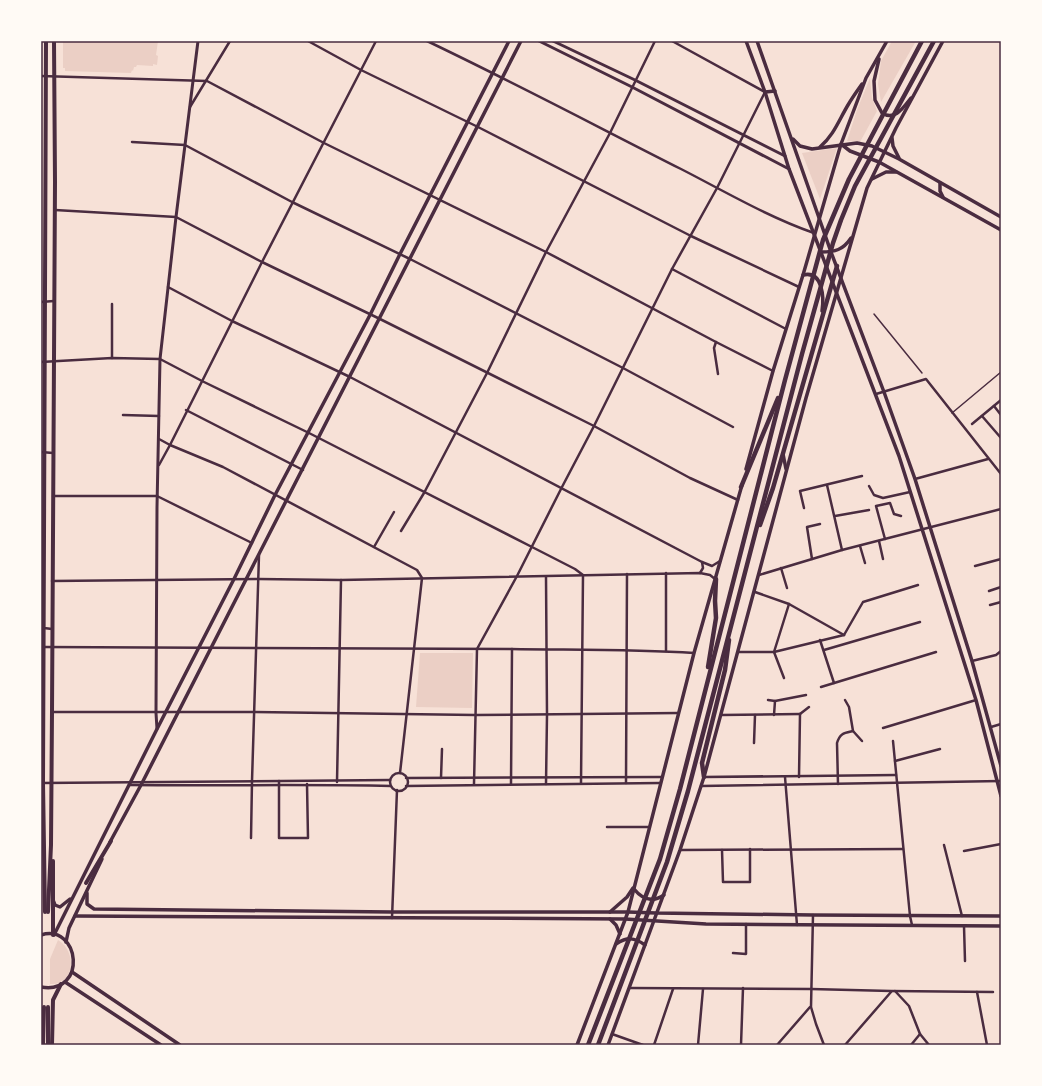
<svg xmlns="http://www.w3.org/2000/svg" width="1042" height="1086" viewBox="0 0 1042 1086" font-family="Poppins,sans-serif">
	<rect width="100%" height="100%" fill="#f7e1d7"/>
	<g fill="#ebcfc5">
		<polygon points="63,41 158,41 156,55 158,56 157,65 153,64 153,66 137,65 136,67 134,67 133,71 132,70 131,73 65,71 65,68 63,68"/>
		<polygon points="892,41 916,41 881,102 878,84 881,61"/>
		<polygon points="870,78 872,98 877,111 860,142 847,141 857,110"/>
		<polygon points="837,148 820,199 802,153"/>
		<polygon points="420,653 473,653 472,708 416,707"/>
		<path d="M58,940C78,952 74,986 50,984V959Z"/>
	</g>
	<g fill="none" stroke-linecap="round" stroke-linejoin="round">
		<g stroke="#4a2c40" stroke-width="1.5">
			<polyline points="874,314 922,373"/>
			<polyline points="952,413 1001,372"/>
		</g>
		<g stroke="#4a2c40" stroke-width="2.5">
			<polyline points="308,41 361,70 478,127 691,236 799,287"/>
			<path d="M427,41C513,82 596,126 681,169C724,191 768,217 814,233"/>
			<polyline points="41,76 207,81 324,143 546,252 716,342 773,371"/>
			<polyline points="190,107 230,41"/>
			<polyline points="132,142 185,145 292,202 410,259 623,368 733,427"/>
			<polyline points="55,210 176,217 262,262 380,319 594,426 690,478 738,500"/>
			<polyline points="672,269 786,329"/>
			<polyline points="168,287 232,321 350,377 702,562 712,566 720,561"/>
			<polyline points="41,302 54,301"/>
			<polyline points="716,342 714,348 718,374"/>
			<polyline points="112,358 112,304"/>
			<polyline points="41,362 112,358 160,359 202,381 309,433 532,547 575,569 583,575 581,783"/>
			<polyline points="876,394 926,379 1001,474"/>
			<polyline points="994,406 1001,415"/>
			<polyline points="186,410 303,470"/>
			<polyline points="123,415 159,416"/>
			<polyline points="982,416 1001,438"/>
			<polyline points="972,424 1001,400"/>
			<polyline points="159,439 170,445 223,467 417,570 422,578 400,773"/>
			<polyline points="41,452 53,453"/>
			<polyline points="159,465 170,445 262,262 376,41"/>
			<polyline points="915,479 988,459"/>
			<polyline points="827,485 842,550"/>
			<polyline points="869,486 874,495 883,498 910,492"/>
			<polyline points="53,496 157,496 252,543"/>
			<polyline points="804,508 800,491 862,476"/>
			<polyline points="835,516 869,510"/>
			<polyline points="401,531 424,493 487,373 546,252 610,133 655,41"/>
			<polyline points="885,539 876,506 890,503 894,514 901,516"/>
			<polyline points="879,541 883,559"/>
			<polyline points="860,546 865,563"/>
			<polyline points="374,547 394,512"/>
			<polyline points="812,559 807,527 820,524"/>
			<polyline points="975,566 1001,559"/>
			<polyline points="781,568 787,588"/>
			<polyline points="666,573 666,651"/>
			<polyline points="700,573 703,568 702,562"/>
			<polyline points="759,575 842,550 1001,509"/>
			<polyline points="52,581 258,579 341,580 700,573 710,575 715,579"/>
			<polyline points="989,591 1001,587"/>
			<polyline points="755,592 789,604 844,635"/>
			<polyline points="990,605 1001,602"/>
			<polyline points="41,626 44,628 52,629"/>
			<polyline points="844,635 863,602 918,585"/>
			<polyline points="820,640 834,683"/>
			<path d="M44,647C199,649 355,647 511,649C572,650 633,649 694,653"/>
			<polyline points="824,650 920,622"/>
			<polyline points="739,652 774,652 844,635"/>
			<polyline points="972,661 996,655 1001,651"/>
			<polyline points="784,678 774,652 789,604"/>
			<polyline points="821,687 936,652"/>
			<polyline points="768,700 775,701 806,695"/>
			<polyline points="845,700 849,707 853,731 862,741"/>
			<polyline points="52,712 255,712 475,715 678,713"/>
			<polyline points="800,714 809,707"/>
			<polyline points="721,715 800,714"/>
			<polyline points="774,715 775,701"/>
			<polyline points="991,727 1001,724"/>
			<polyline points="883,728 976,700"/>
			<polyline points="893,741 910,916 912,925"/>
			<polyline points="754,743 755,715"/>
			<polyline points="895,761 940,749"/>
			<circle cx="399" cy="782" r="9"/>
			<polyline points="704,777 896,775"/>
			<polyline points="785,777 797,925"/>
			<polyline points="799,777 800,714"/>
			<polyline points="406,778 661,777"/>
			<polyline points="441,778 442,749"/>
			<polyline points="279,781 279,838 308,838 307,784"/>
			<polyline points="337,782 341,580"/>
			<polyline points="41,783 390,780"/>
			<polyline points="626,783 627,574"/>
			<polyline points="474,784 477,649 517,576 562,487 594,426 672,269 717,188 765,92 672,41"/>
			<polyline points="511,784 512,649"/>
			<polyline points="546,784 547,715 546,577"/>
			<path d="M838,784L837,743C840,733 844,733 853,731"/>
			<path d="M130,785C217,786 304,784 391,786"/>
			<polyline points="406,786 660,783"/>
			<polyline points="701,786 1001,781"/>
			<polyline points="607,827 649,827"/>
			<polyline points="251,838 252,781 259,555"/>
			<polyline points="944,845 962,916"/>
			<polyline points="680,850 903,849"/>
			<polyline points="722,850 723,882 750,882 750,849"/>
			<polyline points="964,851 1001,844"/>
			<polyline points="813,915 811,1007 816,1024 824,1045"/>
			<polyline points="392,918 397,790"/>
			<polyline points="964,926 965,961"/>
			<polyline points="733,953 746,954 746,924"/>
			<polyline points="630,988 811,989 891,991 993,992"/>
			<polyline points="895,991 909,1006 920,1034 929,1045"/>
			<polyline points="977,992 987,1045"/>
			<polyline points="612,1034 643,1045"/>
			<polyline points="654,1045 673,989"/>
			<polyline points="698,1045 703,989"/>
			<polyline points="741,1045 743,988"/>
			<polyline points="777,1045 810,1007"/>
			<polyline points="845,1045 891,992"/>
			<polyline points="911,1045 920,1034"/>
		</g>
		<g stroke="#4a2c40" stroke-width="3">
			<polyline points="539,41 632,87 789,169"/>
			<polyline points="553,41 635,80 785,156"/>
			<polyline points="157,729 156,713 157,507 160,359 176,217 198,41"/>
		</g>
		<g stroke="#4a2c40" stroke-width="3.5">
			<polyline points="746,41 765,92 789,169 899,456 976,700 1001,796"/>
			<polyline points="757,41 831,252 884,392 915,479 972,661 1001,766"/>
			<path d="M879,59L874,81L875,100L882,113C895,121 903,108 911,98"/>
			<polyline points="765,92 775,91"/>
			<polyline points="892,138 893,146 899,158"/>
			<polyline points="793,139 800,146 812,149 857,143 872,146 899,159 1001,217"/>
			<polyline points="841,144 850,151 879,162 1001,230"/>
			<path d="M820,147C834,135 839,120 848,105C852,98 857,91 862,84"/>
			<polyline points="872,179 886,172 896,172"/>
			<polyline points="940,183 940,191 943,197"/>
			<path d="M821,252C835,252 843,250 851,238"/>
			<path d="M803,275C823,270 824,298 822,311"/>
			<polyline points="783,454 786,469"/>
			<polyline points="746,469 773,371 803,275 841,144 866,78 887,41"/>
			<polyline points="110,842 141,785 521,41"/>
			<path d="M634,889C642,899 652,903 664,895"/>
			<polyline points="87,893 87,904 94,909 392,912 628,912 656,913 813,915 1001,916"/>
			<polyline points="53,900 55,905 60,907 70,899"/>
			<polyline points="610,912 627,897 633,888"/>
			<polyline points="75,916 625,919 706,924 1001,926"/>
			<polyline points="610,919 616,925 620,934"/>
			<path d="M41,935C80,923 88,995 41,987"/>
			<polyline points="54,935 157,729 234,579 275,495 370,315 400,254 509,41"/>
			<polyline points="66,942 69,928 102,859"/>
			<path d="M616,944C627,937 634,937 645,945"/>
			<polyline points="72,972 180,1045"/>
			<polyline points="65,982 161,1045"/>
			<polyline points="577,1045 628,912 694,653 742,485"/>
			<polyline points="608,1045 680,850 704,777 806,398 867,188 896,128 943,41"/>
		</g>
		<g stroke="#4a2c40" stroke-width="4">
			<polyline points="86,883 111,841"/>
			<polyline points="45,912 43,783 46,41"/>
			<polyline points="48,912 51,845 52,712 55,182 54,41"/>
			<polyline points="53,935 53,861"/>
			<polyline points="48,1007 48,1045"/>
			<polyline points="43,1045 44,1007"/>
			<polyline points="52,1045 53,1000 61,984"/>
		</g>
		<g stroke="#4a2c40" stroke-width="4.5">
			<polyline points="741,487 778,398"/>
			<polyline points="760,525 773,488 837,266"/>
			<polyline points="708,667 716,618 715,601 716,579"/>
			<polyline points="704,777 702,763 725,670 729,640"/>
			<polyline points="588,1045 660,859 680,789 785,380 823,240 849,179 922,41"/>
			<polyline points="598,1045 667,862 688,791 802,354 833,243 841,220 855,186 934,41"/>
		</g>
	</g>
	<rect width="1042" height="1086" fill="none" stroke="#fffaf5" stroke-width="84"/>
	<rect x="42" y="42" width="958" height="1002" fill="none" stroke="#4a2c40" stroke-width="1.5"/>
</svg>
